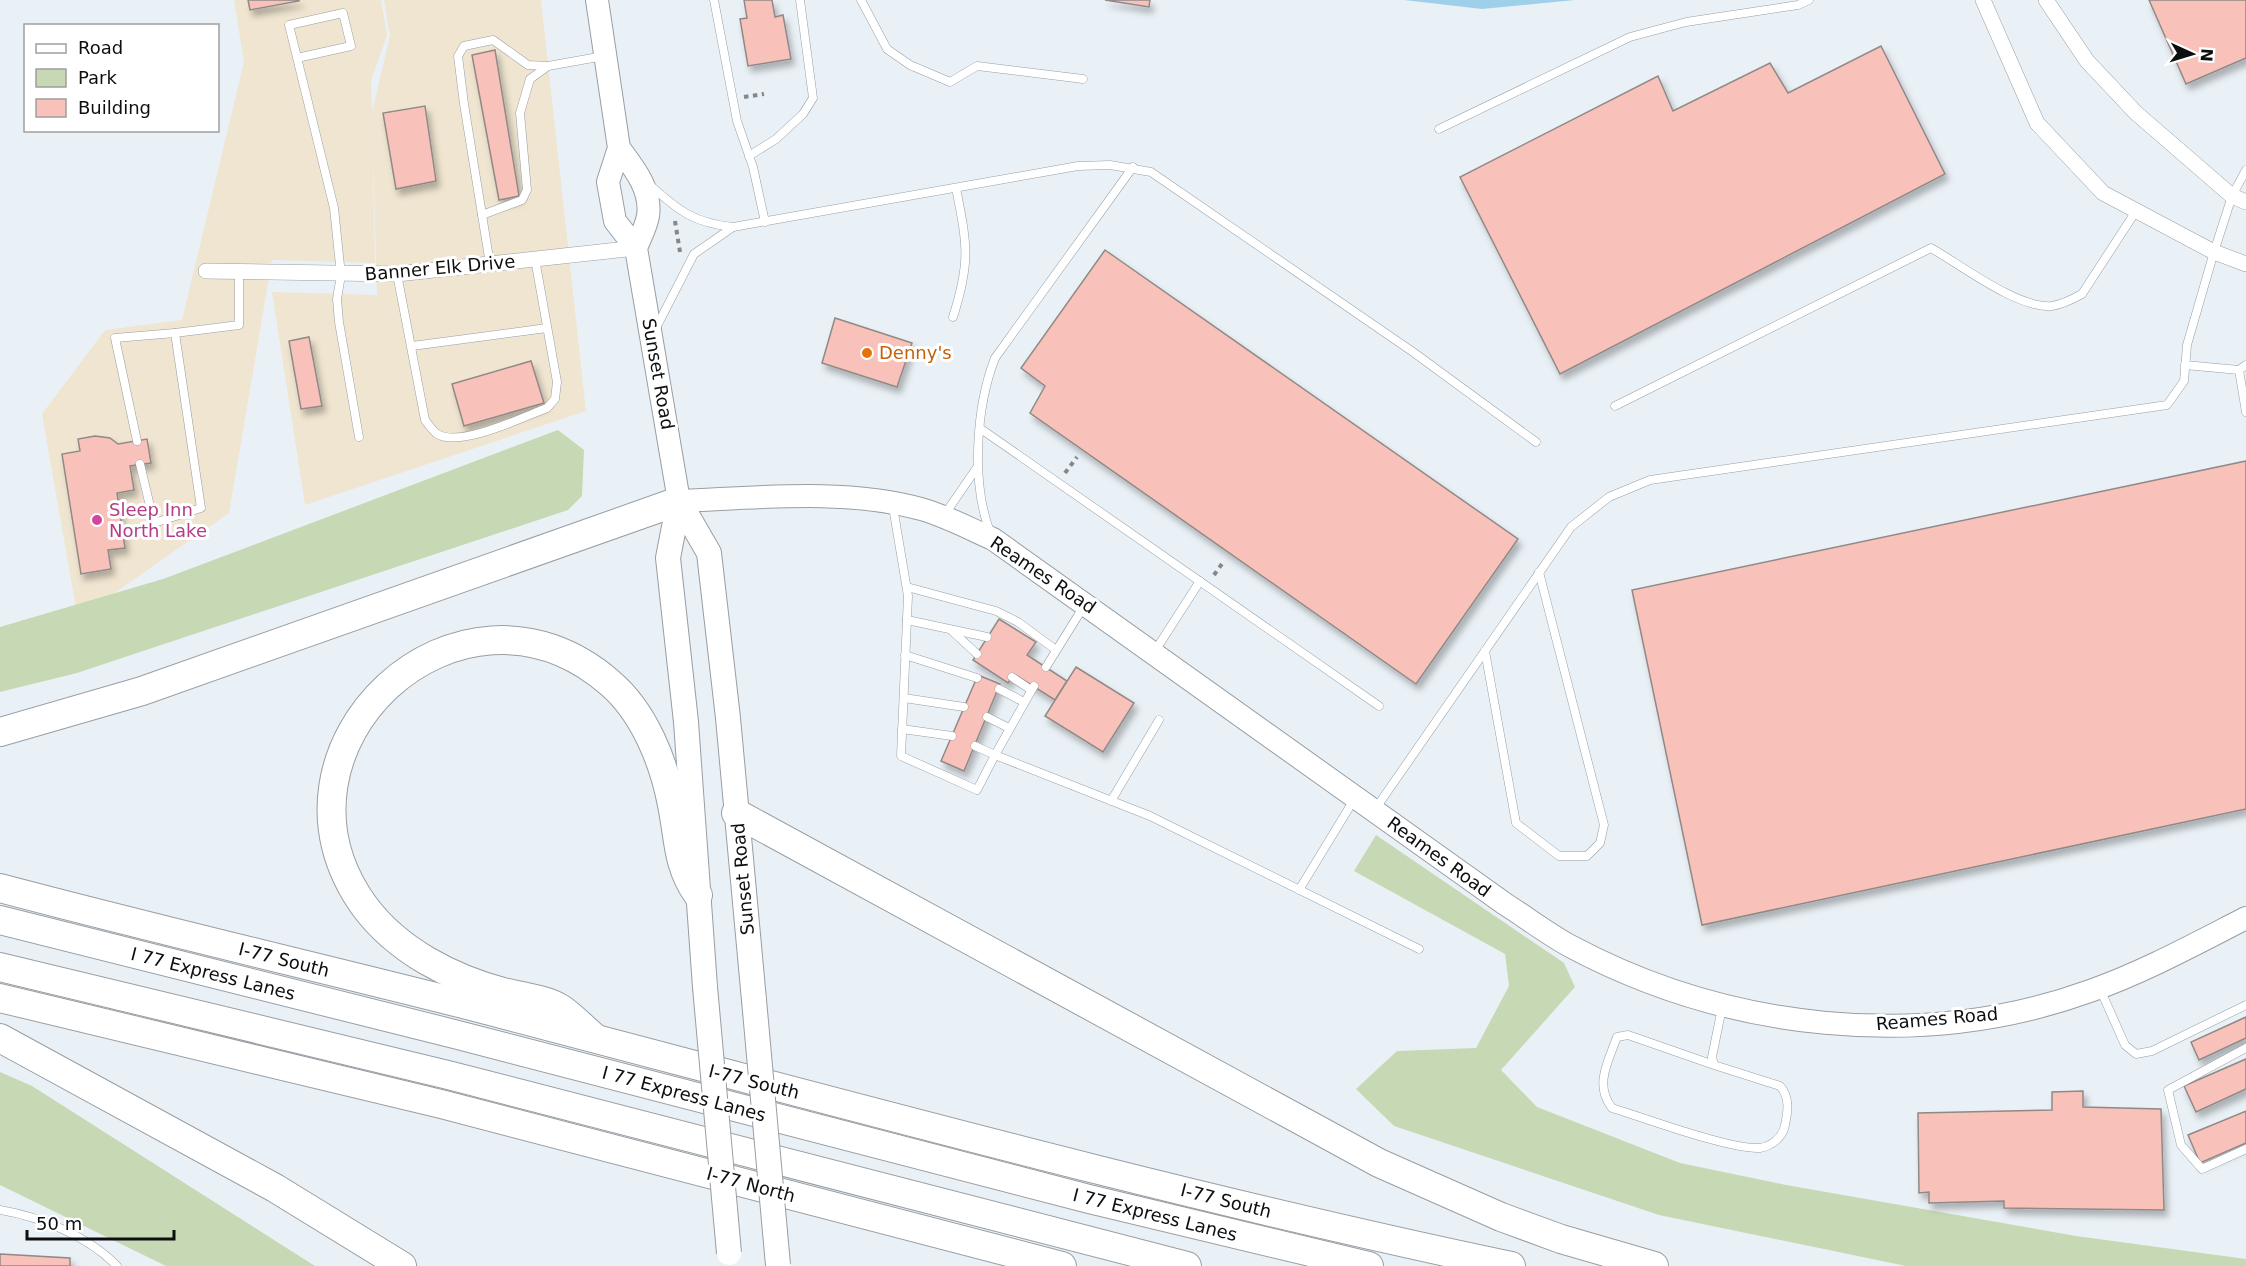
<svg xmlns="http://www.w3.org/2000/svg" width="2246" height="1266" viewBox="0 0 2246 1266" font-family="'DejaVu Sans',sans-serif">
	<defs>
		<filter id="shadow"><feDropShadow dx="3.5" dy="6" stdDeviation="3" flood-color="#0004"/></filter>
	</defs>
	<rect width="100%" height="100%" fill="#eaf1f6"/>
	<polygon fill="#efe5d0" points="234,0 381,0 387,35 371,81 372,112 390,36 384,0 541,0 586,411 305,505 272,292 377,295 372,118 375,263 272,260 229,513 113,594 76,608 42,414 105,330 182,320 244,62"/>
	<g fill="#c6d8b4">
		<polygon points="558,430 584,450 582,496 568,510 77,673 0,692 0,627 163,579"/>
		<polygon points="1376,835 1564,963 1575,987 1501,1070 1537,1107 1680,1163 1786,1185 2076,1236 2246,1259 2246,1266 1906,1266 1659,1215 1394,1126 1356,1089 1397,1051 1476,1048 1509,986 1505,954 1354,871"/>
		<polygon points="0,1072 32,1086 315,1266 166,1266 0,1185"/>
	</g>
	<polygon fill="#9fd0ea" points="1404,0 1575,0 1482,9"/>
	<g fill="#f8c2ba" stroke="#908987" stroke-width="1.5" filter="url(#shadow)">
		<polygon points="248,0 299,0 299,1 250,10"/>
		<polygon points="744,0 772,0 775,17 783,15 791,59 748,66 740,19 747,18"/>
		<polygon points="1105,0 1150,0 1149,7"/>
		<polygon points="2149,0 2246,0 2246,58 2186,84"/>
		<polygon points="1881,46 1945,174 1560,374 1460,177 1658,76 1673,111 1770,63 1788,93"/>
		<polygon points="495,50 519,196 499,200 472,55"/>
		<polygon points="425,106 436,181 396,189 383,113"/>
		<polygon points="1105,250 1518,539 1416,684 1030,413 1045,386 1021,368"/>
		<polygon points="835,318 912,343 897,387 822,363"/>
		<polygon points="309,337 322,406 301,409 289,341"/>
		<polygon points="531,361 544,403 464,426 452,384"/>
		<polygon points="95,436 110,438 118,444 147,439 151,463 130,466 134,490 117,493 125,548 108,550 111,569 81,574 62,454 80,451 78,439"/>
		<polygon points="2246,461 2246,809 1702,925 1632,590"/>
		<polygon points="999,619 1036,642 1027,655 1067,681 1055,700 1014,674 1008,683 973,660"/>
		<polygon points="1076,667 1134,703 1103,752 1045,716"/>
		<polygon points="978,675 1000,684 964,771 941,761"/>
		<polygon points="2246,1017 2246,1038 2199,1060 2191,1042"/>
		<polygon points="2246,1059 2246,1089 2196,1112 2184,1086"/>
		<polygon points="2083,1091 2083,1107 2161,1109 2164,1210 2004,1208 2004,1201 1929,1203 1929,1192 1919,1193 1918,1113 2052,1110 2052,1092"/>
		<polygon points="2246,1111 2246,1143 2200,1163 2188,1135"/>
		<polygon points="0,1254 70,1258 70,1266 0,1266"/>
	</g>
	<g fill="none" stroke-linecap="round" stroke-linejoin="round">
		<defs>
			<g id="lane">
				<polyline points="714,0 737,121 753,167 765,222"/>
				<polyline points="861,0 887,49 910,65 950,82 977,66 1083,79"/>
				<polyline points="297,58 351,46 343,13 289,25 334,208 341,275 337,299 339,322 359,437"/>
				<polyline points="1439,129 1630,37 1686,22 1798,5 1809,0"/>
				<polyline points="749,156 776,139 803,114 813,98 800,0"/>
				<path d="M651,186C679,211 694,223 733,227L1078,166L1110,165L1151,172L1413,352L1536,442"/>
				<polyline points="482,215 522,200 527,190 520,113 530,79 548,66"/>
				<polyline points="490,264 464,104 458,56 464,46 493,40 528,65 548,66 604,56"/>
				<path d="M397,274L425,420C428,424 433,431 437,434C460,448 523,417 547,408L555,399L557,382L535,259"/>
				<path d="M953,317C971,261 967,244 956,188"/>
				<polyline points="656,328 694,254 733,227"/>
				<polyline points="412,346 547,328"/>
				<polyline points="2185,365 2239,370 2246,365"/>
				<polyline points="2239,370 2246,412"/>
				<path d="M1615,406L1931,248C1961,265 2018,309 2052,306C2064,304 2073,299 2082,294L2136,211"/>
				<polyline points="981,429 1379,706"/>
				<polyline points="137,441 115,338 175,333"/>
				<polyline points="140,464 154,523 201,508 175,333 239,325 239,272"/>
				<polyline points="893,507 908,596 901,756 977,790 995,755 975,746"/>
				<polyline points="945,514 978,466"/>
				<path d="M990,532C971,482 976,407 995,358L1133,167"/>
				<polyline points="907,587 996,611 1018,622 1056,650"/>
				<polyline points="907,620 987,637"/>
				<polyline points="951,630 977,654"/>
				<polyline points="1155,651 1200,581"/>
				<polyline points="1485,651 1516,823 1559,856 1587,856 1600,843 1604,825 1539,572"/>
				<polyline points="905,655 977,678"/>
				<polyline points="1046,667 1084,606"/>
				<polyline points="1012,677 1031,690"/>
				<polyline points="1034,686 995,755 1150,816 1419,949"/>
				<polyline points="999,689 1024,702"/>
				<polyline points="904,698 964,707"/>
				<polyline points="987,717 1009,728"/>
				<polyline points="902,729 952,736"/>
				<polyline points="1111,801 1159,720"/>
				<polyline points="1376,808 1571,527 1609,497 1650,480 2167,405 2184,381 2187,345 2214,252 2232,196 2246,170"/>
				<polyline points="1299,890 1355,798"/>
				<polyline points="2100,989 2125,1045 2136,1054 2152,1051 2246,1005"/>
				<polyline points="2246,1048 2168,1090 2181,1145 2202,1169 2246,1149"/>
				<path d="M1714,1065L1628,1035L1617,1037C1608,1062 1594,1085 1612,1108C1645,1118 1731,1150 1760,1148C1772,1146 1783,1137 1785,1125C1788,1111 1790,1097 1780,1086L1714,1065L1712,1057L1722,1008"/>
				<path d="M0,1210C41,1217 88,1236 117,1266"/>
			</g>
			<g id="street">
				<polyline points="1983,0 2037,123 2103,193 2214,252 2246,264"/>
				<polyline points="2046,0 2087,61 2136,113 2232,196 2246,202"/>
				<polyline points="206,271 397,274 636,248"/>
			</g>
			<g id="secondary">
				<polyline points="597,0 619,148 608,182 615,221 636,248"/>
				<path d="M619,148C634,168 652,190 648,216C646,227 640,238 636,248L679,501C756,498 846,488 921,509C946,516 970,529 993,539L1505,904C1527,918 1548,934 1570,946C1727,1030 1921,1052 2090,991C2144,972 2195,944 2246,918"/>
			</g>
			<g id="primary">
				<polyline points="679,501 709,553 728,718 754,1000"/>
				<polyline points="679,501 668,558 686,722 705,987"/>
			</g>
			<g id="highway">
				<polyline points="0,732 142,691 679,501"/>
				<polyline points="736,813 1379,1163 1501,1217 1561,1239 1654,1266"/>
				<path d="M0,888C154,929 309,965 463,1004C812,1095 1159,1192 1511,1266"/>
				<polyline points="0,920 458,1035 1089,1199 1369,1266"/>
				<polyline points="0,967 448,1075 1187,1266"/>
				<polyline points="0,998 441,1104 1062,1266"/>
				<path d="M594,1037C583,1028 572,1016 560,1008C545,999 520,996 503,992C451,978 398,951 365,907C249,748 460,552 610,683C644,712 664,762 672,805C679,839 677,866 698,895"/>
				<polyline points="0,1038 275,1188 402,1266"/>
			</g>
		</defs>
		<use href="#lane" stroke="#989ea3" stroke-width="9"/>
		<use href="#street" stroke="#989ea3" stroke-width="16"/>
		<use href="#secondary" stroke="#989ea3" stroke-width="24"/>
		<use href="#primary" stroke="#989ea3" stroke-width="26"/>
		<use href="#highway" stroke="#989ea3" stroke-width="30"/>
		<g stroke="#83888b" stroke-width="4" stroke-dasharray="4.5 4.5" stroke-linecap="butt">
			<polyline points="744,97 764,94"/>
			<polyline points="675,221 680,252"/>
			<polyline points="1065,473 1077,457"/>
			<polyline points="1214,575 1224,561"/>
		</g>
		<use href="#lane" stroke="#fff" stroke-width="8"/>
		<use href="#street" stroke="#fff" stroke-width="15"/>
		<use href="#secondary" stroke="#fff" stroke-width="22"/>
		<use href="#primary" stroke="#fff" stroke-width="24"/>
		<use href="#highway" stroke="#fff" stroke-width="28"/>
		<defs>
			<g id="primary-bridge">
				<polyline points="705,987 729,1253"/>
				<polyline points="754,1000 778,1265"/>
			</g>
		</defs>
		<use href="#primary-bridge" stroke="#989ea3" stroke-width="26" stroke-linecap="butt"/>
		<use href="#primary-bridge" stroke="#fff" stroke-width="24"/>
	</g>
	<circle fill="#e8710a" stroke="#fff" stroke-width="2" cx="867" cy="353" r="6"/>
	<circle fill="#d1479c" stroke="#fff" stroke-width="2" cx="97" cy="520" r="6"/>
	<g text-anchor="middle" stroke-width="6" stroke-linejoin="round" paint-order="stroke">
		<g font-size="18" fill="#0c0e0f" stroke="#fff">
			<text transform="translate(440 268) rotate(-5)" y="6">Banner Elk Drive</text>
			<text transform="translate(658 374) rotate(80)" y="6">Sunset Road</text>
			<text transform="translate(1043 575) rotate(34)" y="6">Reames Road</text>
			<text transform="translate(1439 857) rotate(36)" y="6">Reames Road</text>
			<text transform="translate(743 879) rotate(-95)" y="6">Sunset Road</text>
			<text transform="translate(284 960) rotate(14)" y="6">I-77 South</text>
			<text transform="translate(213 974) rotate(14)" y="6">I 77 Express Lanes</text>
			<text transform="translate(1937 1019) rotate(-5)" y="6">Reames Road</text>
			<text transform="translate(754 1082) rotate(14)" y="6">I-77 South</text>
			<text transform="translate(684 1094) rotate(15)" y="6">I 77 Express Lanes</text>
			<text transform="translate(751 1185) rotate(15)" y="6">I-77 North</text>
			<text transform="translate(1226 1201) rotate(14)" y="6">I-77 South</text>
			<text transform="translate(1155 1215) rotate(14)" y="6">I 77 Express Lanes</text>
		</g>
		<g font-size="18" fill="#c56008" stroke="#fff" text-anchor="start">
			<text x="879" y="359">Denny's</text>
		</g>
		<g font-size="18" fill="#b23c85" stroke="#fff" text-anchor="start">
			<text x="109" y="516">Sleep Inn<tspan x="109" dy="21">North Lake</tspan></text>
		</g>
	</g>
	<rect x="24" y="24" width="195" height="108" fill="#ffffff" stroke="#9e9f9f" stroke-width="1.5"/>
	<rect x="36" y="44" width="30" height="9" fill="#ffffff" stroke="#9e9f9f" stroke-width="1.5"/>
	<text x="78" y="54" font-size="18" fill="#0c0e0f">Road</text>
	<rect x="36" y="69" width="30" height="18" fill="#c6d8b4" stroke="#9e9f9f" stroke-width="1.5"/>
	<text x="78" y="84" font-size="18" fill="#0c0e0f">Park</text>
	<rect x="36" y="99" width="30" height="18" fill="#f8c2ba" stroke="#9e9f9f" stroke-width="1.5"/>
	<text x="78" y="114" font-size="18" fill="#0c0e0f">Building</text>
	<g transform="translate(2192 54) rotate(94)" stroke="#ffffff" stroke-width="4.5" paint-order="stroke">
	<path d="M0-4.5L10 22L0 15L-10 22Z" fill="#0c0e0f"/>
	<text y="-9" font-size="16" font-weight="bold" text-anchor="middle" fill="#0c0e0f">N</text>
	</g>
	<path d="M27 1230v9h147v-9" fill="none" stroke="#0c0e0f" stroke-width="3"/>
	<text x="36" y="1230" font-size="18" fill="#0c0e0f" stroke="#ffffff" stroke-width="4.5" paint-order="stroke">50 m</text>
</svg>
